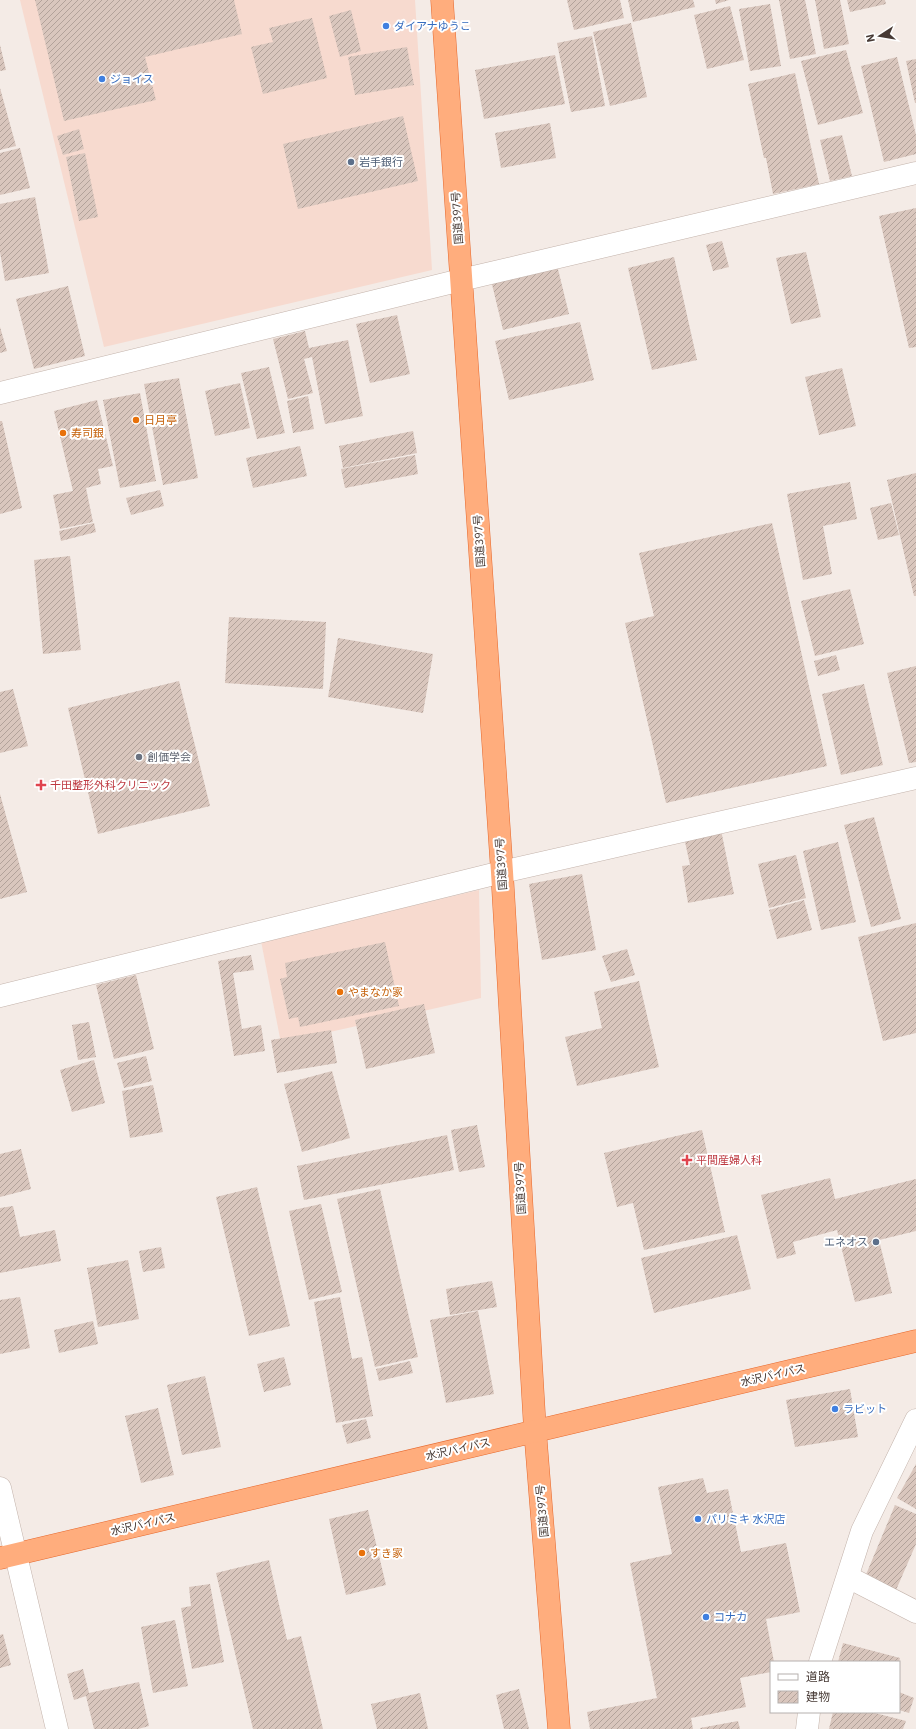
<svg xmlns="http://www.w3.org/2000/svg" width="916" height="1729" viewBox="0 0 916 1729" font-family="'IBM Plex Sans','Noto Sans JP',sans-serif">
	<defs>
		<pattern id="building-hatch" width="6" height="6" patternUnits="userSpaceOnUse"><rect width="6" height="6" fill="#d9c6bd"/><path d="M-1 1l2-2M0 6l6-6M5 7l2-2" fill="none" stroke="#b2a29a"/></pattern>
	</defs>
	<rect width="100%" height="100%" fill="#f4ebe6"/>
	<g fill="#f7dacf">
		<polygon points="20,0 415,0 432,270 104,347"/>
		<polygon points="479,890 481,998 281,1043 261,941"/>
	</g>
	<g fill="url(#building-hatch)">
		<polygon points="35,0 234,0 242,34 145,57 156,100 64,121"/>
		<polygon points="567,0 620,0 624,18 574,30"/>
		<polygon points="628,0 693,0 695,7 633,22"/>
		<polygon points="715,0 729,0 716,4"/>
		<polygon points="779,0 805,0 816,54 790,59"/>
		<polygon points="815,0 840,0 849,44 824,49"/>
		<polygon points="847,0 885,0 886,4 850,12"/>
		<polygon points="770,4 781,66 750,71 739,9"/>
		<polygon points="730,6 744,60 707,69 694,15"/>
		<polygon points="351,10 361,51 340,57 329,16"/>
		<polygon points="312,18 327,78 263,94 251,47 273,42 269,28"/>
		<polygon points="631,23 647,97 610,106 593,32"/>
		<polygon points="592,36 605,106 571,112 557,43"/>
		<polygon points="0,45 6,70 0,71"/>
		<polygon points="407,47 414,85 355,95 348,57"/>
		<polygon points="846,50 863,113 818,125 801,61"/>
		<polygon points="555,55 565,104 484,119 475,70"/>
		<polygon points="897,57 916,135 916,154 884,162 861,66"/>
		<polygon points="916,59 916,103 915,103 906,61"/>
		<polygon points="795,73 819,184 773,194 766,158 764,158 748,84"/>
		<polygon points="0,88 16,146 0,150"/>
		<polygon points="403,116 418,181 298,209 283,144"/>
		<polygon points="550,123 556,158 501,168 495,133"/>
		<polygon points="79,129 84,149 63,155 57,136"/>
		<polygon points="842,135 852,176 830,181 820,140"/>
		<polygon points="20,148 30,188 0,195 0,153"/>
		<polygon points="85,153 98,217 79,221 66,157"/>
		<polygon points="35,197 49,273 5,281 0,252 0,204"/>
		<polygon points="916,208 916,347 909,348 879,216"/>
		<polygon points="722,241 729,267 713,271 706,245"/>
		<polygon points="806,252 821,317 791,324 776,258"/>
		<polygon points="674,257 697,360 652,370 628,268"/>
		<polygon points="556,261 569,314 503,330 490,276"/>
		<polygon points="68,286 85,356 34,369 16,299"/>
		<polygon points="397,315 410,374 370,383 356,324"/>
		<polygon points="580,322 594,380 509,400 495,341"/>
		<polygon points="0,327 7,351 0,353"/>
		<polygon points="305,331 309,348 348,340 363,416 325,424 312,357 304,359 313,393 288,399 273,339"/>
		<polygon points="269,367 285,433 257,439 241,373"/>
		<polygon points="842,368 856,426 819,435 805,377"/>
		<polygon points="179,378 198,478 163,485 144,384"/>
		<polygon points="240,383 250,428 215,436 205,391"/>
		<polygon points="140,393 156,481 120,488 103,400"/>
		<polygon points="308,396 314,429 293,433 287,401"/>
		<polygon points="97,400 113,466 98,469 101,484 86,488 93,522 60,529 53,495 73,491 54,411"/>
		<polygon points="0,421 2,421 22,508 0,514"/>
		<polygon points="413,431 417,453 343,468 339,446"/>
		<polygon points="300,446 307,476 253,488 246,458"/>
		<polygon points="415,455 418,474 345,488 341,469"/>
		<polygon points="916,473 916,596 914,596 887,480"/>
		<polygon points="850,482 857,519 823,526 832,574 803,580 787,494"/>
		<polygon points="160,490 164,506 131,515 126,498"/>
		<polygon points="891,503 899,535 878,540 870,508"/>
		<polygon points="94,523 96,532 61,541 59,531"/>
		<polygon points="772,523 827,766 666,803 625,623 654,616 639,553"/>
		<polygon points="70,556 81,650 43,654 34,560"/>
		<polygon points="850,589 864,644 815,656 801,601"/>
		<polygon points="229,617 326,622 323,689 225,683"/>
		<polygon points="338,638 433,654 423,713 328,697"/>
		<polygon points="836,655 840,670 818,676 814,661"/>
		<polygon points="916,666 916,762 909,763 887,673"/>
		<polygon points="179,681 210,806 98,834 68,708"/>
		<polygon points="864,684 883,765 841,775 822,694"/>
		<polygon points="13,689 28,746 0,753 0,692"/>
		<polygon points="0,794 27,892 0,899"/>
		<polygon points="874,817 901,919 871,927 844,825"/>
		<polygon points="721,830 734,894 688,903 682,866 690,865 684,837"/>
		<polygon points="838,842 856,922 821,930 803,851"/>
		<polygon points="796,855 806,898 769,908 758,864"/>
		<polygon points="582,874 596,950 542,960 529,884"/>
		<polygon points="804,900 812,930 777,939 769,910"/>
		<polygon points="916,923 916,1033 883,1041 858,937"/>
		<polygon points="385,942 399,1006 300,1027 298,1017 289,1019 280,979 287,977 285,963"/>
		<polygon points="627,949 635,975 611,982 602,956"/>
		<polygon points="251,955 254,970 233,973 242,1029 261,1025 265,1051 234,1056 218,961"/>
		<polygon points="136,975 154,1049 114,1059 96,985"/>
		<polygon points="639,981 659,1067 577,1086 565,1037 602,1028 594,992"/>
		<polygon points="424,1004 435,1053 366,1069 355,1020"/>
		<polygon points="89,1022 96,1057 78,1060 72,1025"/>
		<polygon points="331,1030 337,1063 277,1073 271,1040"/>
		<polygon points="146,1056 152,1081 124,1088 117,1063"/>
		<polygon points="94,1060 105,1103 72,1112 60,1070"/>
		<polygon points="332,1071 350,1138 302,1152 284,1084"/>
		<polygon points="153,1085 163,1132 130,1138 122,1091"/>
		<polygon points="477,1125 485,1167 459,1172 451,1130"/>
		<polygon points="702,1130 725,1232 644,1250 633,1203 617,1207 604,1153"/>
		<polygon points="447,1135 454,1170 304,1200 297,1166"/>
		<polygon points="21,1149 31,1189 0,1197 0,1154"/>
		<polygon points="830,1178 835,1199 916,1179 916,1231 879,1240 892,1293 855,1302 837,1230 793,1242 796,1254 777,1259 761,1195"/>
		<polygon points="257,1187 290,1326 249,1336 216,1197"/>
		<polygon points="380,1189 418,1357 375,1367 337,1199"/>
		<polygon points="321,1204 342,1292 309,1300 289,1211"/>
		<polygon points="13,1206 20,1237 55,1230 61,1261 0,1273 0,1208"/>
		<polygon points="737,1235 751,1289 654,1313 641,1258"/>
		<polygon points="161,1247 165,1268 143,1272 139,1251"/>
		<polygon points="128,1260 139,1319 98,1327 87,1268"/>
		<polygon points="492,1281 497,1307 450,1315 446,1289"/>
		<polygon points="20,1297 30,1348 0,1354 0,1300"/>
		<polygon points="340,1297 352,1359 362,1357 373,1416 336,1423 314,1302"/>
		<polygon points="478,1311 494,1394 446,1403 430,1320"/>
		<polygon points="93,1321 98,1344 59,1353 54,1330"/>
		<polygon points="284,1357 291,1385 264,1392 257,1364"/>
		<polygon points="410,1361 413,1373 379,1381 376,1369"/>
		<polygon points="205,1376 221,1447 182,1455 167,1385"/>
		<polygon points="850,1389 858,1437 795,1447 786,1400"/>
		<polygon points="158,1408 174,1475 141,1483 125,1416"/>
		<polygon points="366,1419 371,1438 347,1444 342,1425"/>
		<polygon points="916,1464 916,1509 897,1498"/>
		<polygon points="703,1478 707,1493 728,1489 741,1552 786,1543 800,1612 766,1619 774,1662 771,1662 771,1672 740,1678 746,1707 691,1718 693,1729 590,1729 587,1712 657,1698 630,1563 672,1554 658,1487"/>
		<polygon points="895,1505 916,1514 916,1544 896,1590 865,1577"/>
		<polygon points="368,1510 386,1585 346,1595 329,1519"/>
		<polygon points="269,1560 287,1640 301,1636 323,1729 253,1729 216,1573"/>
		<polygon points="210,1584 224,1662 192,1669 181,1608 191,1606 189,1587"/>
		<polygon points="175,1620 188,1686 153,1693 141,1627"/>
		<polygon points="3,1634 11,1665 0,1668 0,1635"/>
		<polygon points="843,1643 900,1658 899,1662 838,1662"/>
		<polygon points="83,1669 89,1693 139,1682 149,1726 138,1729 94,1729 86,1696 74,1700 67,1674"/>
		<polygon points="519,1689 529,1729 504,1729 496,1695"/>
		<polygon points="899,1692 914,1698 909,1713 899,1710"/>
		<polygon points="420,1693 428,1729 377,1729 371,1704"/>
		<polygon points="833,1712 871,1712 906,1721 903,1729 829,1729"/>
		<polygon points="738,1721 740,1729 700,1729 700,1728"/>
	</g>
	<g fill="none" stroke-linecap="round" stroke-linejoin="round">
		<defs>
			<g id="minor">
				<polyline points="0,393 461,280 916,173"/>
				<polyline points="0,996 502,872 916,778"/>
				<polyline points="0,1488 57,1729"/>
				<polyline points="848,1577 916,1612"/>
				<polyline points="820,1662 862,1531 916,1420"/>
				<polyline points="807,1729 809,1712"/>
			</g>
			<g id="trunk">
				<polyline points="442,0 502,872 535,1430 559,1729"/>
				<polyline points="0,1558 916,1341"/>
			</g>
		</defs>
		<use href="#minor" stroke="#c3b3ab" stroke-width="23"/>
		<use href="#trunk" stroke="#e6682d" stroke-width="23"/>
		<use href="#minor" stroke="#fff" stroke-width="22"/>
		<use href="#trunk" stroke="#ffad7d" stroke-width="22"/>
	</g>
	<g fill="#3f7fe0" stroke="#fff" stroke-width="1.5">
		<circle cx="386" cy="26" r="4"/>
		<circle cx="102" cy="79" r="4"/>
		<circle cx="835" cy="1409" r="4"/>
		<circle cx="698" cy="1519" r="4"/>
		<circle cx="706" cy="1617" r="4"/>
	</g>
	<g fill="#5c6f8a" stroke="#fff" stroke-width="1.5">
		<circle cx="351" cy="162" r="4"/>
		<circle cx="876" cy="1242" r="4"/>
	</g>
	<g fill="#e8710a" stroke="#fff" stroke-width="1.5">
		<circle cx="136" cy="420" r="4"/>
		<circle cx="63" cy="433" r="4"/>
		<circle cx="340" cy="992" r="4"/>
		<circle cx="362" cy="1553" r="4"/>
	</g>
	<circle fill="#6b7280" stroke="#fff" stroke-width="1.5" cx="139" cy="757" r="4"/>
	<g fill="#e0444e" stroke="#fff" stroke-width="1.5">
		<path d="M39 779h4v4h4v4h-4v4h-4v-4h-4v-4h4z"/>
		<path d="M685 1154h4v4h4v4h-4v4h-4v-4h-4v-4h4z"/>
	</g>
	<g text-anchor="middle" stroke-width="4" stroke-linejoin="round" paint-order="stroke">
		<g font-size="11" fill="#366cbe" stroke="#fff" text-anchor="start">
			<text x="394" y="30">ダイアナゆうこ</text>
			<text x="110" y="83">ジョイス</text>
			<text x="843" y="1413">ラビット</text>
			<text x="706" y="1523">パリミキ 水沢店</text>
			<text x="714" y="1621">コナカ</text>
		</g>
		<g font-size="11" fill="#4e5e75" stroke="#fff" text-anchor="start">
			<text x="359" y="166">岩手銀行</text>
			<text x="868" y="1246" text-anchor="end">エネオス</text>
		</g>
		<g font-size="11" fill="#473a35" stroke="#fff">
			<text transform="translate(457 218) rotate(-94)" y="4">国道397号</text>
			<text transform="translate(479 541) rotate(-94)" y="4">国道397号</text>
			<text transform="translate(501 864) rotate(-94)" y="4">国道397号</text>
			<text transform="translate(520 1188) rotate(-93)" y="4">国道397号</text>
			<text transform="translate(773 1375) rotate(-13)" y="4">水沢バイパス</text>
			<text transform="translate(458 1449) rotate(-13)" y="4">水沢バイパス</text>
			<text transform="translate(542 1511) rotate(-95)" y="4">国道397号</text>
			<text transform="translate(143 1524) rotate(-13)" y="4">水沢バイパス</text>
		</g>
		<g font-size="11" fill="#c56008" stroke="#fff" text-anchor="start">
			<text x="144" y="424">日月亭</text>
			<text x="71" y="437">寿司銀</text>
			<text x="348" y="996">やまなか家</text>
			<text x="370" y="1557">すき家</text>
		</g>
		<g font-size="11" fill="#5b616d" stroke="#fff" text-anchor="start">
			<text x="147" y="761">創価学会</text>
		</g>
		<g font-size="11" fill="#be3a42" stroke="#fff" text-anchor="start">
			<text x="50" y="789">千田整形外科クリニック</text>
			<text x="696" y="1164">平間産婦人科</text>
		</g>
	</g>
	<rect x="770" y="1661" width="130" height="52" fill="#ffffff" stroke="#b5b0ae"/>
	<rect x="778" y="1674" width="20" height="6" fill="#ffffff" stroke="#b5b0ae"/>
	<text x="806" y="1681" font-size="12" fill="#473a35">道路</text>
	<rect x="778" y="1691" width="20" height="12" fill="url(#building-hatch)" stroke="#b5b0ae"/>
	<text x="806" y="1701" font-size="12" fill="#473a35">建物</text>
	<g transform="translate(880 36) rotate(258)" stroke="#ffffff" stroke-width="3" paint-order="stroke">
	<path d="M0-3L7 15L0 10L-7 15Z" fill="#473a35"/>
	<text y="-6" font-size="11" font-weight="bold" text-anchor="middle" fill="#473a35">N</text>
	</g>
</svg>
